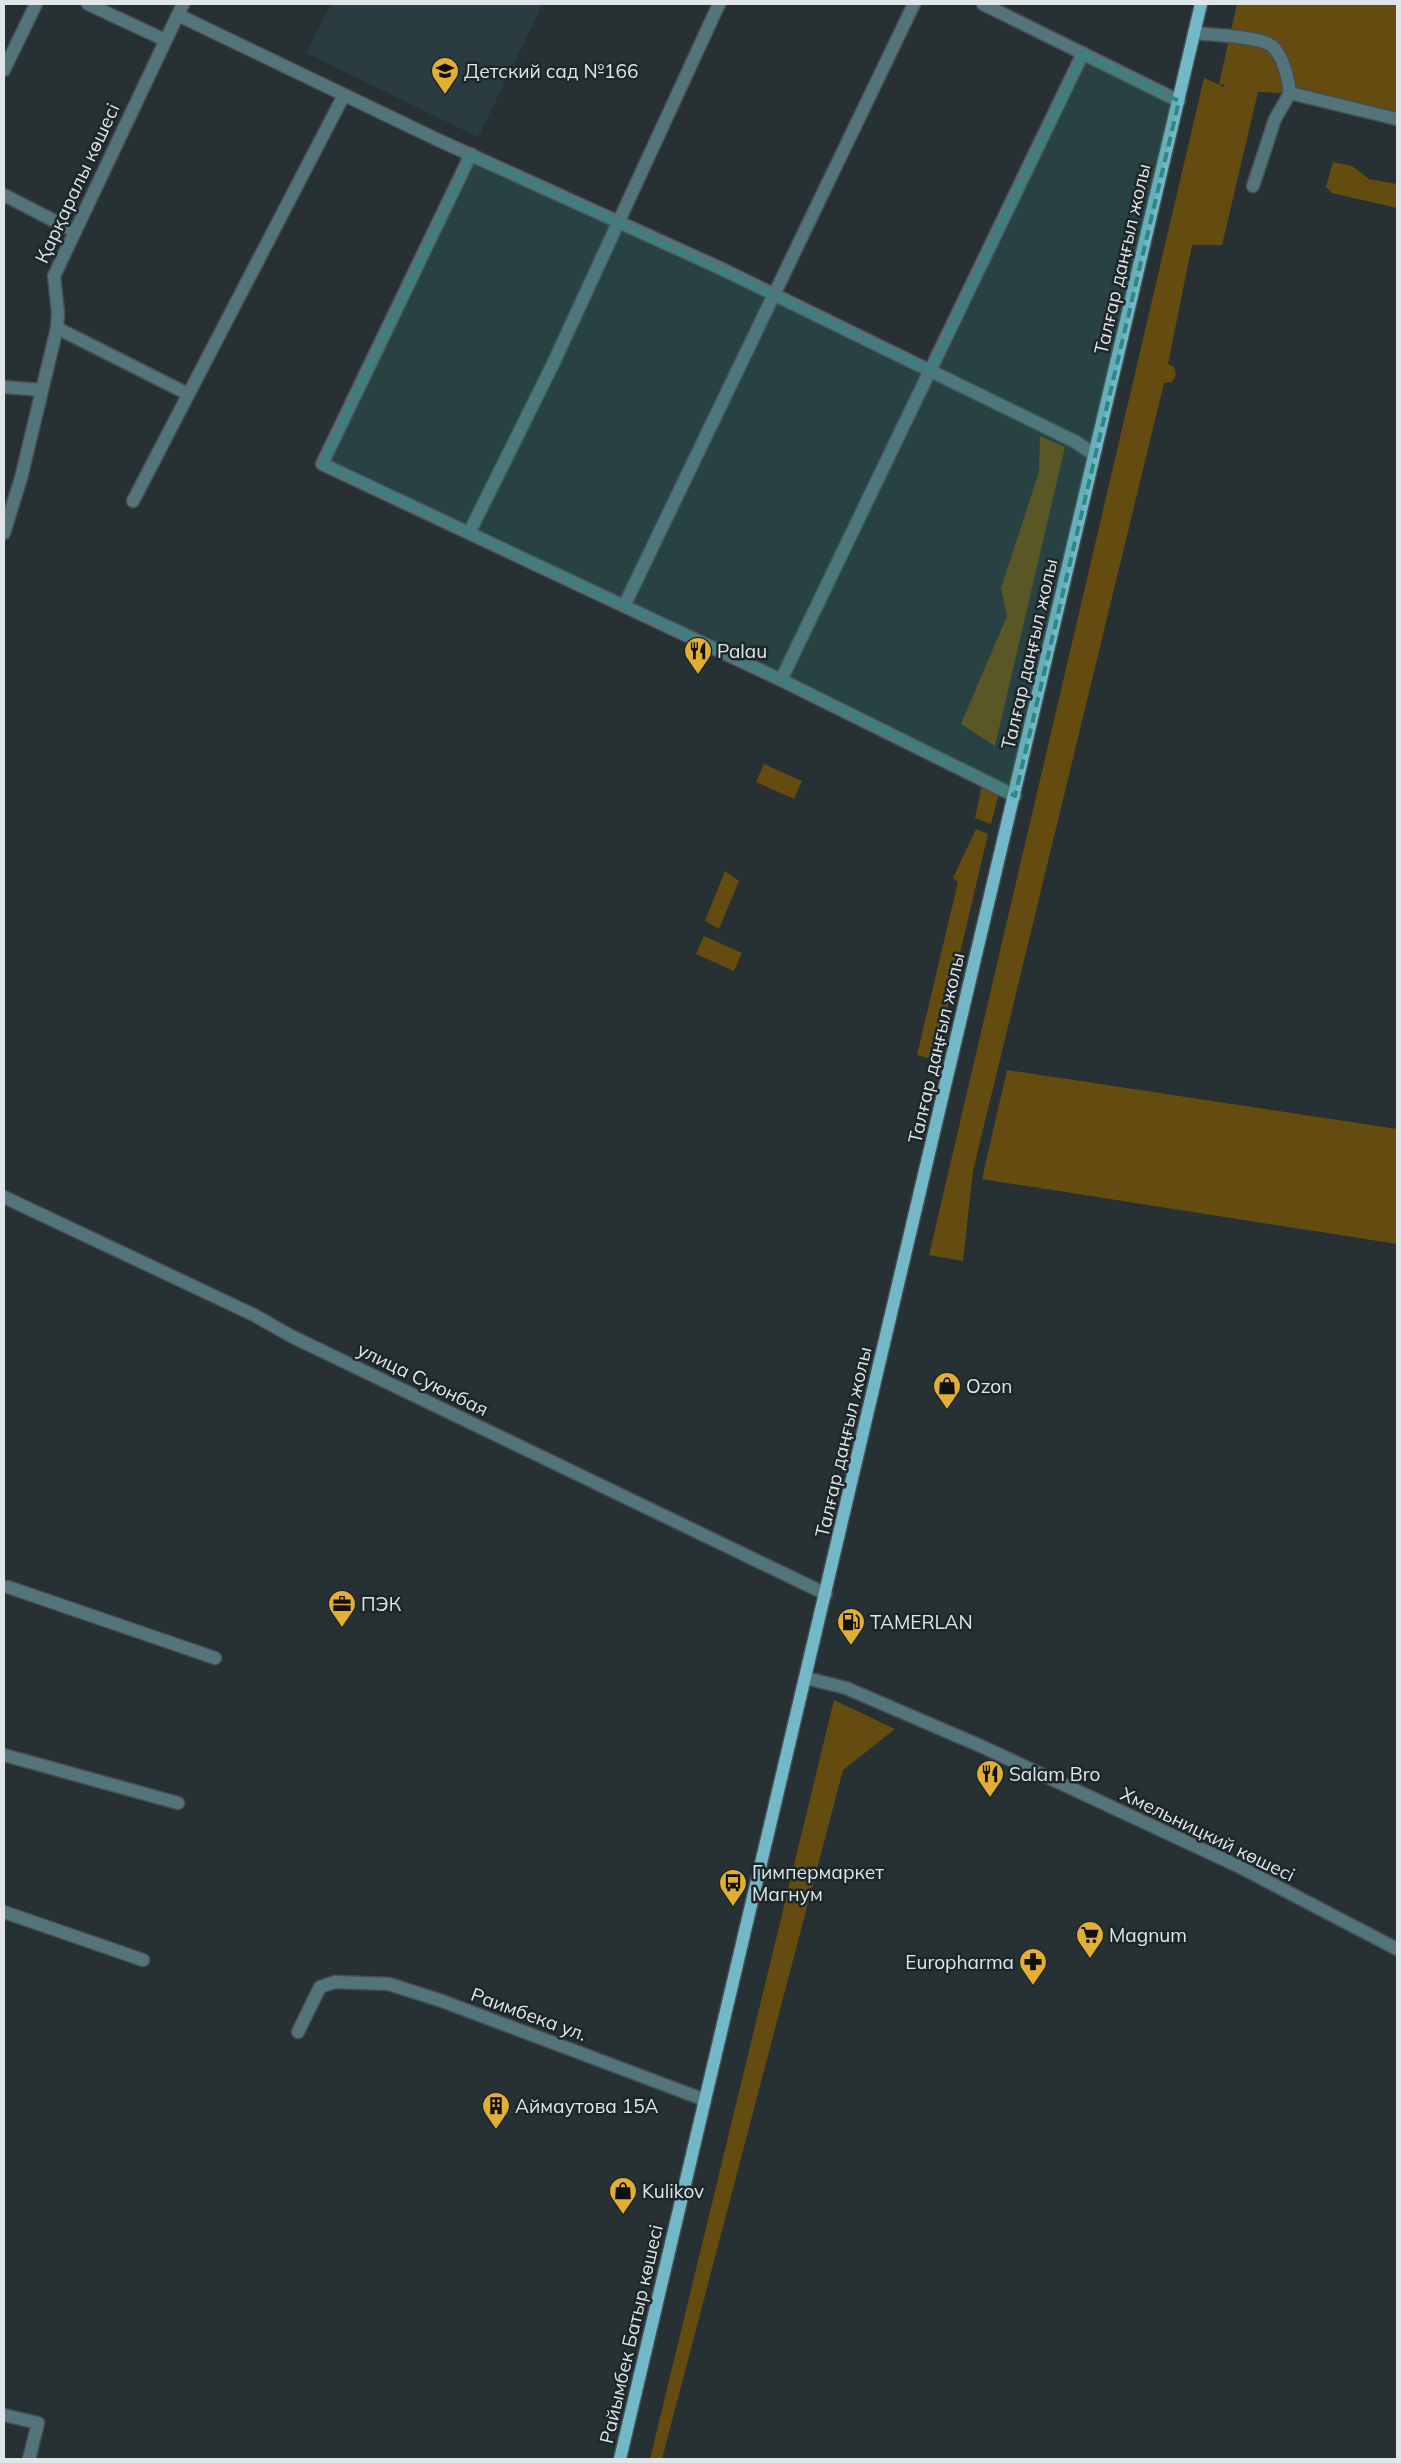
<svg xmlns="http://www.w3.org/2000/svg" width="1401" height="2463" viewBox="0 0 1401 2463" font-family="Mulish,sans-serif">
	<rect width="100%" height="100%" fill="#273134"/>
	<polygon fill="#2a3c41" points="331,4 543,4 478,137 306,53"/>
	<g fill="#644b0f">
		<polygon points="1237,4 1397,4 1397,119 1290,93 1258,92 1222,245 1192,245 1168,364 1174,367 1176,375 1172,382 1164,383 973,1171 963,1261 929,1255 1204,78 1224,87 1225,85 1219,84"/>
		<polygon points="1333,162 1352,166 1369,179 1397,184 1397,208 1332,193 1326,187"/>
		<polygon points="1040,436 1065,447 995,746 961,724 1007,616 1001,588 1039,472"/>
		<polygon points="764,764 802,781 794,799 756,782"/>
		<polygon points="983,780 1000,789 991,824 975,818"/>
		<polygon points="976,829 988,834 935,1060 917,1055 958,882 953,878"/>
		<polygon points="725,871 739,881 719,929 705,921"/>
		<polygon points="704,936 742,953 734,971 696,954"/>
		<polygon points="1007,1070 1397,1129 1397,1244 982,1179"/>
		<polygon points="834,1700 895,1729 843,1770 662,2459 650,2459"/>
	</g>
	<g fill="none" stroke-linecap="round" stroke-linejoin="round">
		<defs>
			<g id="minor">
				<polyline points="88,4 165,40"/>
				<polyline points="983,4 1179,101"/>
				<polyline points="178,15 436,139 720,268 1076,442 1093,454"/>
				<path d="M1194,33C1212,35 1260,36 1272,46C1284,57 1288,78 1290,93"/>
				<polyline points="4,70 36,4"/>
				<polyline points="471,154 322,464 781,680 1015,796"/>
				<polyline points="1253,186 1275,119 1290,93 1397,119"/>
				<polyline points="4,195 74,231"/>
				<polyline points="57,328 188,394"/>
				<polyline points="4,387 42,390"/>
				<polyline points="133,501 344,95"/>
				<polyline points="4,533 21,478 57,328 58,313 54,276 183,4"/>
				<polyline points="469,533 553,364 719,4"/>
				<polyline points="624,606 914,4"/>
				<polyline points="781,680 1083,53"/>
				<polyline points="4,1197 254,1315 291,1336 826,1594"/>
				<polyline points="8,1587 215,1658"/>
				<polyline points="806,1678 846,1688 983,1747 1240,1867 1397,1949"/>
				<polyline points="4,1755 178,1803"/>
				<polyline points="4,1912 143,1960"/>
				<polyline points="298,2032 320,1987 335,1982 389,1984 442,2001 705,2100"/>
				<polyline points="4,2415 38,2423 29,2459"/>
			</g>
			<polyline id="major" points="620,2459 1201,4"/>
		</defs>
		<use href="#minor" stroke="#454e51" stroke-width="15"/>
		<use href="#major" stroke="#454e51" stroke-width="15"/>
		<use href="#minor" stroke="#54747c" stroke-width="12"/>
		<use href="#major" stroke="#73b8c8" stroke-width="12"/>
	</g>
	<path fill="#2e8780" fill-opacity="0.2" stroke="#2e8780" stroke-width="4" stroke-dasharray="10 6" stroke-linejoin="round" d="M1083,53L1179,101L1015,796L781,680L322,464L471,154L931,369Z"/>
	<defs>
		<symbol id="school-pin" viewBox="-11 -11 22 30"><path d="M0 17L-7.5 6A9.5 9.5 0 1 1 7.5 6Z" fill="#e2af34" stroke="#1d272a"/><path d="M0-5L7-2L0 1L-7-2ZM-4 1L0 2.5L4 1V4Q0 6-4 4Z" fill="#111"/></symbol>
		<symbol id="restaurant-pin" viewBox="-11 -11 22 30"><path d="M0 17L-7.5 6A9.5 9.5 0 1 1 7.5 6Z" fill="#e2af34" stroke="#1d272a"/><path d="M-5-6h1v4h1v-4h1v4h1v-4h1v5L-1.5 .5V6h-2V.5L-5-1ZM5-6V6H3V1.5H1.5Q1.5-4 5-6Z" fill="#111"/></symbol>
		<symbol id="shop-pin" viewBox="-11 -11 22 30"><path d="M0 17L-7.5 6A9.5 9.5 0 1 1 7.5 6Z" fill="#e2af34" stroke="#1d272a"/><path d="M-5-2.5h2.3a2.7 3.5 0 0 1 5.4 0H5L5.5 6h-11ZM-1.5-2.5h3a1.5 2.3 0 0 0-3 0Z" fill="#111"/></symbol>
		<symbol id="office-pin" viewBox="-11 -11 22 30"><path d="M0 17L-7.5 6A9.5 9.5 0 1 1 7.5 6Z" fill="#e2af34" stroke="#1d272a"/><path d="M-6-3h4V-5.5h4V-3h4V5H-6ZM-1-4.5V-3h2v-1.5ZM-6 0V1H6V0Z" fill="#111"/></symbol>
		<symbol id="fuel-pin" viewBox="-11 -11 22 30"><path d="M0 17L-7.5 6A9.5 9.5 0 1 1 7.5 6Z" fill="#e2af34" stroke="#1d272a"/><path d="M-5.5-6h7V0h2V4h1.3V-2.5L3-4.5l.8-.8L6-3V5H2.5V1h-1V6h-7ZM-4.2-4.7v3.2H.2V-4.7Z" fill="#111"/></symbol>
		<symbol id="bus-pin" viewBox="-11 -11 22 30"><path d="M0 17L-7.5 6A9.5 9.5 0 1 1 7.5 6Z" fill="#e2af34" stroke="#1d272a"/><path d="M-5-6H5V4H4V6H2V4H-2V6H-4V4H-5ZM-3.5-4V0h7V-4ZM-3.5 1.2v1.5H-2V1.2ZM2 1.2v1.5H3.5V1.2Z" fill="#111"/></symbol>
		<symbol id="supermarket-pin" viewBox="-11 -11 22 30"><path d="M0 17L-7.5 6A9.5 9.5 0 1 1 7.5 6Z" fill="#e2af34" stroke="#1d272a"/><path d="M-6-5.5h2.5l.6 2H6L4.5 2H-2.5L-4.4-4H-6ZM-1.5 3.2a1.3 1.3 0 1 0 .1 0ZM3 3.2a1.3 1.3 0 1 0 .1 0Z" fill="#111"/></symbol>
		<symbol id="pharmacy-pin" viewBox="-11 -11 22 30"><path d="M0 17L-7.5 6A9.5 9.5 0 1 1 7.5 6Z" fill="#e2af34" stroke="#1d272a"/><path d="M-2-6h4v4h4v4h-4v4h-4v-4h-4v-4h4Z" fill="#111"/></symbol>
		<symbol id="building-pin" viewBox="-11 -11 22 30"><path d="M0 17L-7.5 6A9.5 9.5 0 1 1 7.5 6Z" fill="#e2af34" stroke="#1d272a"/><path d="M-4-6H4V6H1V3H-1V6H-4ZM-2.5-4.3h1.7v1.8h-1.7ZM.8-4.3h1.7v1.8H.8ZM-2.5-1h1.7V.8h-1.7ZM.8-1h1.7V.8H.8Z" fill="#111"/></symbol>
	</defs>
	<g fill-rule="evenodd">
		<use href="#school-pin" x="429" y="55" width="32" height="43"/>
		<use href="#restaurant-pin" x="682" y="635" width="32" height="43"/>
		<use href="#shop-pin" x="931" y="1370" width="32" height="43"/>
		<use href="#office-pin" x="326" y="1588" width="32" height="43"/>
		<use href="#fuel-pin" x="835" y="1606" width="32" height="43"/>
		<use href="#restaurant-pin" x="974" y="1758" width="32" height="43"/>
		<use href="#bus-pin" x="717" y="1867" width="32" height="43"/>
		<use href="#supermarket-pin" x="1074" y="1919" width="32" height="43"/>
		<use href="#pharmacy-pin" x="1017" y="1946" width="32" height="43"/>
		<use href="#building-pin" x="480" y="2090" width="32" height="43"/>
		<use href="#shop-pin" x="607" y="2175" width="32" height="43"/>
	</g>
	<g text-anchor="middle" stroke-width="5" stroke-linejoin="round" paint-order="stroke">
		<g font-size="19" fill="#e0e6e8" stroke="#1d272a" text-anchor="start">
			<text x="464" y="78">Детский сад №166</text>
			<text x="717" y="658">Palau</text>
			<text x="966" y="1393">Ozon</text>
			<text x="361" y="1611">ПЭК</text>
			<text x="870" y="1629">TAMERLAN</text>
			<text x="1009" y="1781">Salam Bro</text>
			<text x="752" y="1879">Гимпермаркет<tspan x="752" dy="22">Магнум</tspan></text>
			<text x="1109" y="1942">Magnum</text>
			<text x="1014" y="1969" text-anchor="end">Europharma</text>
			<text x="515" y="2113">Аймаутова 15А</text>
			<text x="642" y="2198">Kulikov</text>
		</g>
		<g font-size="19" fill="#e0e6e8" stroke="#1d272a">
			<text transform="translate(77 183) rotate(-65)" y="7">Қарқаралы көшесі</text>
			<text transform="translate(1122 259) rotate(-77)" y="7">Талғар даңғыл жолы</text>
			<text transform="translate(1029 654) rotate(-77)" y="7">Талғар даңғыл жолы</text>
			<text transform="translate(936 1048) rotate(-77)" y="7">Талғар даңғыл жолы</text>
			<text transform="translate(423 1379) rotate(26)" y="7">улица Суюнбая</text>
			<text transform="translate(843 1442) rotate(-77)" y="7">Талғар даңғыл жолы</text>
			<text transform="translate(1208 1834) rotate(26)" y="7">Хмельницкий көшесі</text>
			<text transform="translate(529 2014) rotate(20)" y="7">Раимбека ул.</text>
			<text transform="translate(631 2334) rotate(-77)" y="7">Райымбек Батыр көшесі</text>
		</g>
	</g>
	<rect width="1401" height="2463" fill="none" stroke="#e0e6e8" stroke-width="10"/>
</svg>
